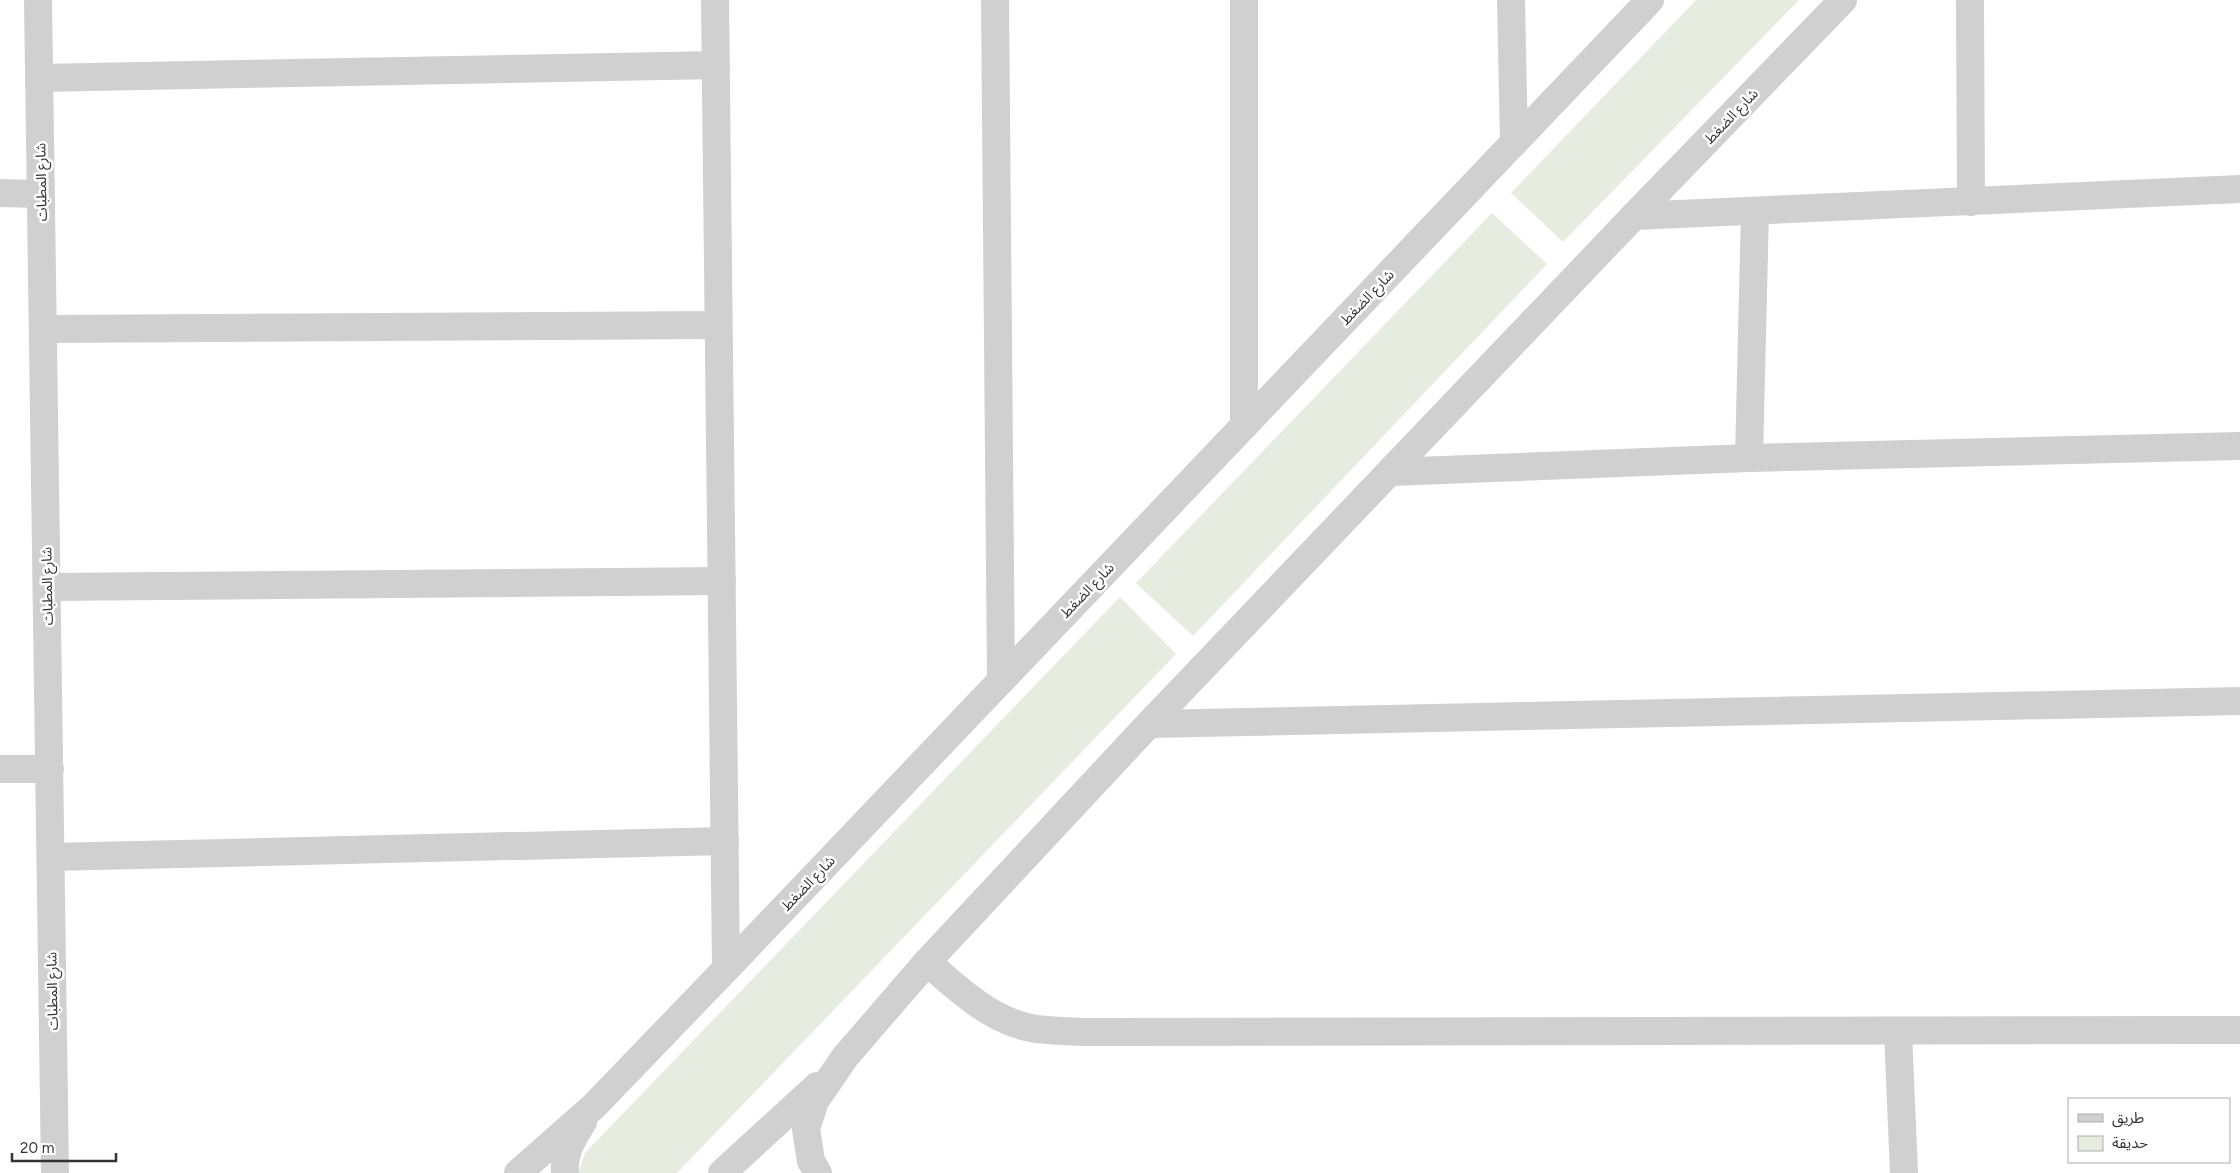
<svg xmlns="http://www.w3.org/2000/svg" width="2240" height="1173" viewBox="0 0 2240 1173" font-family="Figtree,'Noto Sans Arabic',sans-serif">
	<rect width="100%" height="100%" fill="#fff"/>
	<g fill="#e6ecdf">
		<polygon points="1696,0 1799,0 1563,242 1511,193"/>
		<polygon points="1492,213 1547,264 1193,636 1136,583"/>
		<polygon points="1120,597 1176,654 677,1173 578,1173 585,1153"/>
	</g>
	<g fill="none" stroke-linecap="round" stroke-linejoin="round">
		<g stroke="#d0d0d0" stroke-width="28">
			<polyline points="38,0 55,1173"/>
			<polyline points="715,0 726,969"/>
			<polyline points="995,0 1001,681"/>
			<polyline points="1511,0 1514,143"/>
			<polyline points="1970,0 1971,202"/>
			<polyline points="39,78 716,65"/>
			<polyline points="0,193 41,194"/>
			<polyline points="1634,216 2240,189"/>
			<polyline points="43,329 718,325"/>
			<polyline points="1244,426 1244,0"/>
			<polyline points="1749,458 1755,211"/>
			<polyline points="1391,472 1749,458 2240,446"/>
			<polyline points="47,587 722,581"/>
			<polyline points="1149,724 2240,701"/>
			<polyline points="0,769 50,769"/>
			<polyline points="51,857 725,841"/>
			<path d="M927,962C958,989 990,1020 1031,1028C1047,1031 1065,1031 1081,1032L2240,1030"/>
			<polyline points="1898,1032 1904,1173"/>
			<polyline points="518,1173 594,1106 726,969 1650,0"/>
			<path d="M565,1173C563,1153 573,1138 583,1122"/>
			<polyline points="722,1173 817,1086"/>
			<polyline points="818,1173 811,1161 806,1129 815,1101 845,1057 927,962 1149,724 1634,216 1843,0"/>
		</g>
	</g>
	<g text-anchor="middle" stroke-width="5" stroke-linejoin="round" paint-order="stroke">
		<g font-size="14" fill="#333" stroke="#fff">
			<text transform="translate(1731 116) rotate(-46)" y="5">شارع الضغط</text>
			<text transform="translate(41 182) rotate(-91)" y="5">شارع المطبات</text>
			<text transform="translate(1367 297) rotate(-46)" y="5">شارع الضغط</text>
			<text transform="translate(47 586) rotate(-91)" y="5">شارع المطبات</text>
			<text transform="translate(1087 590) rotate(-46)" y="5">شارع الضغط</text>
			<text transform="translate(808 883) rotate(-46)" y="5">شارع الضغط</text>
			<text transform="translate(52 991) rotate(-91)" y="5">شارع المطبات</text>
		</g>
	</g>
	<rect x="2068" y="1098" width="162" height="65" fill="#ffffff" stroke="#adadad"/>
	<rect x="2078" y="1114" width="25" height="8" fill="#d0d0d0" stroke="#adadad"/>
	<text x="2112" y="1123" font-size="15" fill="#333333">طريق</text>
	<rect x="2078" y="1136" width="25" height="15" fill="#e6ecdf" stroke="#adadad"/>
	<text x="2112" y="1148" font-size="15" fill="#333333">حديقة</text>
	<path d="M12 1153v8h104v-8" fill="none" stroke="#333333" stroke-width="2.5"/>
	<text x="20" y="1153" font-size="15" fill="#333333" stroke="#ffffff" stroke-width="4" paint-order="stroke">20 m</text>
</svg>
